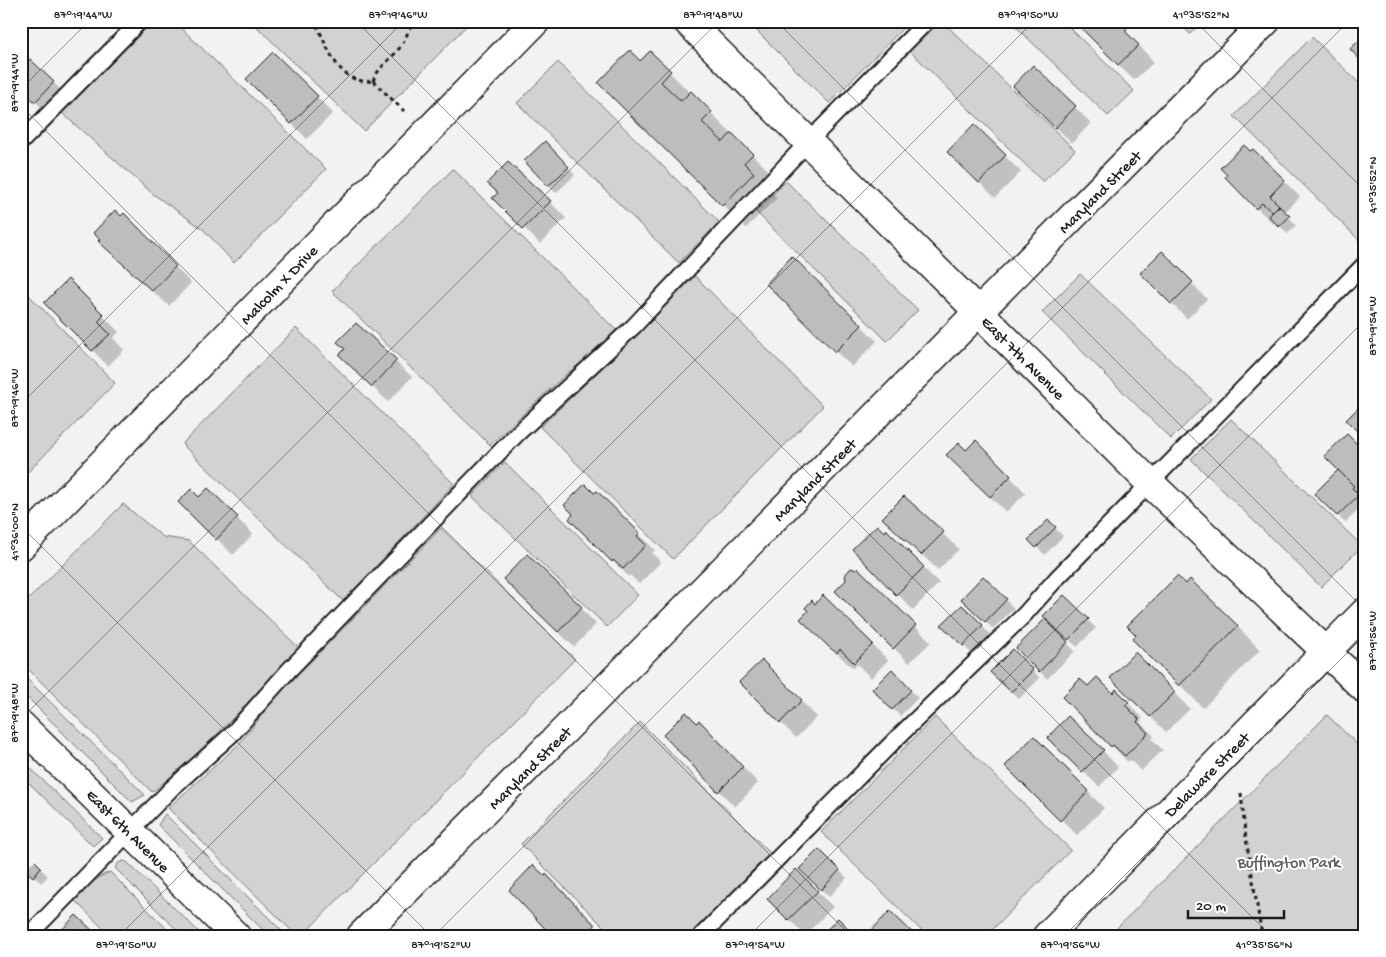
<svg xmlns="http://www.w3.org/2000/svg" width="1386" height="957" viewBox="0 0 1386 957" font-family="'Gochi Hand',sans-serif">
	<rect width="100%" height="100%" fill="#f2f2f2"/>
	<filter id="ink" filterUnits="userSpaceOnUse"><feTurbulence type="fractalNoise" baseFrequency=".02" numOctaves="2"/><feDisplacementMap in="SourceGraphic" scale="10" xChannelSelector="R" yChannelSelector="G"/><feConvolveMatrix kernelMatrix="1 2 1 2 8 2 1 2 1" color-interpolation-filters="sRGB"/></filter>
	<g filter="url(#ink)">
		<g fill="#d2d2d2" stroke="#777">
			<polygon points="153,21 174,21 326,169 234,263 203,229 153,194 62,113"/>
			<polygon points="251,21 471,21 364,131"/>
			<polygon points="747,21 910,21 829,103"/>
			<polygon points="939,21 942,21 1075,150 1043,182 910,51"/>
			<polygon points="1010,21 1063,21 1134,91 1108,116"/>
			<polygon points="1177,21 1202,21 1190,34"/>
			<polygon points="1312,37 1365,89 1365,246 1234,116"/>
			<polygon points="558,62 719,222 679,263 517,103"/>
			<polygon points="453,169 616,330 593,354 565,375 490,445 332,291"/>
			<polygon points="786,181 918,310 887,341 756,212"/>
			<polygon points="1080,274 1211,399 1171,439 1042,312"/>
			<polygon points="695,276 823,406 673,559 540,427 644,328"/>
			<polygon points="21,287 115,383 21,479"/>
			<polygon points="296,328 454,484 343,601 182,444"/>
			<polygon points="1231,419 1362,546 1321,587 1191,459"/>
			<polygon points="505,462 638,595 607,627 472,496"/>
			<path d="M123,504L163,537L189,541L299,648C252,698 206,750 152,792L21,662V607Z"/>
			<polygon points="441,528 575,659 302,936 297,936 168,808 239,744 276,697"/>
			<polygon points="21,673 145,795 132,802 21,691"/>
			<polygon points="1327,715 1365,752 1365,936 1109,936"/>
			<polygon points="935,717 1071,850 986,936 927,936 821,832"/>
			<polygon points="640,722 770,853 689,936 613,936 521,844"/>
			<polygon points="23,761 102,838 93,846 21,775"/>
			<polygon points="165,814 287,936 269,936 158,825"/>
			<polygon points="123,861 127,862 203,936 183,936 115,868 117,864"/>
			<path d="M110,872L174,936H111L75,901C86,890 95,877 110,872Z"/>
		</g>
		<g fill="#0003">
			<polygon points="1117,21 1154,62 1134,80 1118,65"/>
			<polygon points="650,53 776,178 766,187 777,198 746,228 599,83 640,63"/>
			<polygon points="273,54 333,113 307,139 248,79"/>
			<polygon points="30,61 61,90 43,109 21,87"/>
			<polygon points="1033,67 1091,123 1072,143 1014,86"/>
			<polygon points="974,125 1021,172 995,198 949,152"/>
			<polygon points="545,143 575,175 556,193 548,186"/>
			<polygon points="1253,150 1300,197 1285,212 1296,225 1288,234 1275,221 1273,224 1226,177"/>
			<polygon points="499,193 550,202 566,218 540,244 494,198"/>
			<polygon points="124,215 191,283 169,306 115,257 121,218"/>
			<polygon points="1162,253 1207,299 1187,319 1142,273"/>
			<polygon points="792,258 877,341 852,367 767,284"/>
			<polygon points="68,281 119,332 113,338 124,350 108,366 46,303"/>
			<polygon points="356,325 412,377 388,402 356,371"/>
			<polygon points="976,442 1026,493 1006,512 963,471 966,452"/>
			<polygon points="1365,452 1365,504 1345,523 1316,494"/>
			<polygon points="208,490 253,534 233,555 180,502 199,499"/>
			<polygon points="597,492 655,550 652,553 661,562 639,584 630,575 629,577 571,519"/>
			<polygon points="904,498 959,549 938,570 900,534"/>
			<polygon points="1048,521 1063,536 1045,555 1030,540"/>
			<polygon points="886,531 939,583 913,610 854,549"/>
			<polygon points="858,570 931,642 909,663 837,591"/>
			<polygon points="983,578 1014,608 993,629 962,599"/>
			<polygon points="1186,586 1237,626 1260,650 1203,708 1134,639"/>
			<polygon points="520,595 581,608 596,624 574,647"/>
			<polygon points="823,597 888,660 871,678 857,664 854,668 848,664 802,619"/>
			<polygon points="1064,597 1096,628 1077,647 1045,616"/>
			<polygon points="962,606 990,634 971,653 943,625"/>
			<polygon points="1045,621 1075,651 1047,679 1017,648"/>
			<polygon points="1013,651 1040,678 1019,699 992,672"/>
			<polygon points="1135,654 1190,709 1166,732 1111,678"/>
			<polygon points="762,661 817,717 796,738 741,682"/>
			<polygon points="892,671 918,698 900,716 873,689"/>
			<polygon points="1088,688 1113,694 1116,691 1143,718 1140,722 1154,736 1152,739 1163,750 1141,771 1130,760 1128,762 1064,697"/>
			<polygon points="697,724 715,738 758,783 735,807 665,735"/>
			<polygon points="1034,738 1104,808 1077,835 1007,766"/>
			<polygon points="1049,738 1103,751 1118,767 1099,787"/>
			<polygon points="819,850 847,878 829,897 801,869"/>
			<polygon points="35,863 48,876 41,883 27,870"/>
			<polygon points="796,871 833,907 805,935 768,899"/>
			<polygon points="546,876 595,924 594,926 603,936 555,936 545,878"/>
		</g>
		<g fill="#bdbdbd" stroke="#1c1c1c">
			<polygon points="1078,21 1119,21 1127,29 1125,31 1139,45 1118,65 1076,23"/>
			<polygon points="1365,35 1365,65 1350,49"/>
			<polygon points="630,50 640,61 650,51 671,71 661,82 681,101 691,91 712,112 702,122 723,142 732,133 753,154 744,163 754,173 722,206 598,83"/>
			<polygon points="273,52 318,96 291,124 246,79"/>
			<polygon points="30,59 54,82 35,102 21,89 21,68"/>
			<polygon points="1033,65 1076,106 1055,128 1013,86"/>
			<polygon points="974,124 1006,155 979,183 947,152"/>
			<polygon points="545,141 569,167 548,186 524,161"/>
			<polygon points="1244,145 1250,151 1253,149 1285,180 1270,196 1279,205 1272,212 1262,203 1256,209 1225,177 1227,175 1220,168"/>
			<polygon points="508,162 551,201 523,229 492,198 498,193 487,183"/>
			<polygon points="1279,206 1290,216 1279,227 1269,216"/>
			<polygon points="115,210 121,216 124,213 176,266 152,291 98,241 100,239 93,233"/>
			<polygon points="1162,251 1193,282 1171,304 1140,273"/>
			<polygon points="792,256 862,325 835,352 766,284"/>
			<polygon points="68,279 104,315 98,322 110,334 92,351 44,303"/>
			<polygon points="356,323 397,360 372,387 339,355 345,349 337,342"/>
			<polygon points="1360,406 1365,411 1365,439 1346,420"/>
			<polygon points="1347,434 1365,452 1364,500 1352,488 1354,486 1324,456"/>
			<polygon points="976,440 1011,476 990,497 946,455 959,443 966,450"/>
			<polygon points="1338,470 1354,486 1352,488 1359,495 1337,516 1314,494"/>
			<polygon points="585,484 594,493 597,491 640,533 637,536 646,545 623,569 613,560 612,562 569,519 573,514 564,505"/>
			<polygon points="208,488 238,517 216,540 178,502 191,489 199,497"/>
			<polygon points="904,496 944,532 921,555 882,518"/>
			<polygon points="1048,520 1056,527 1036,548 1028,540"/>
			<polygon points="877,525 884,532 886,529 924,567 896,595 852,549"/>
			<polygon points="527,554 582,607 558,632 503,579"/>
			<polygon points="851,568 856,570 858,568 916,625 893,649 835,591 846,580 845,575"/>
			<polygon points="983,576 1007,599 985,622 961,599"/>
			<polygon points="1177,576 1186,584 1190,579 1238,626 1179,686 1132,639 1136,635 1127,626"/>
			<polygon points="823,595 873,644 854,663 840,649 837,653 830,648 800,619 808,611 805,608 812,600 815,604"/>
			<polygon points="1064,595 1089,619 1068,640 1043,616"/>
			<polygon points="962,605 983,625 963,646 941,625"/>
			<polygon points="1045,619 1068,642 1039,672 1016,648"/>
			<polygon points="1013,649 1033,670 1011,692 990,672"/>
			<polygon points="1135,652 1175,692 1150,717 1110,678"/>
			<polygon points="762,660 802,700 780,723 739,682"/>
			<polygon points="892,669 911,690 892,710 872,689"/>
			<polygon points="1097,677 1113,693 1116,689 1129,702 1125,705 1139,719 1137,722 1148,733 1125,756 1113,745 1111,747 1062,697 1080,679 1088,686"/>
			<polygon points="686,712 697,723 699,720 743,767 718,792 663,735"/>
			<polygon points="1068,716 1104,750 1082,772 1047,738"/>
			<polygon points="1034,736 1089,791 1060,821 1005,766"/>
			<polygon points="819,849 840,870 821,890 799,869"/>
			<polygon points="35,861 41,867 33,877 25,870"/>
			<polygon points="533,865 545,876 546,874 595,925 585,936 552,936 509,890"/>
			<polygon points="796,869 818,891 788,920 767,899"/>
			<polygon points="890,911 916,936 866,936"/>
			<polygon points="76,915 94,932 90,936 56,936"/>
			<polygon points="838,918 856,936 821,936"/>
		</g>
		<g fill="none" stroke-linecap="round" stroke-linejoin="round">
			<defs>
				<g id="service">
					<polyline points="21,142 140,21"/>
					<polyline points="28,936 171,789 232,734 289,670 518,433 633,327 809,141 927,21"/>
					<polyline points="701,936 897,738 1024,615 1057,578 1365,264"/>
				</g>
				<g id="minor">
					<polyline points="687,21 1149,482 1365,689"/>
					<polyline points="21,725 236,936"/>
					<polyline points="361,936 1266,21"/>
					<polyline points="1047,936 1365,612"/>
				</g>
				<polyline id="tertiary" points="21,546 536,21"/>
			</defs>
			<use href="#service" stroke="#1c1c1c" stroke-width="19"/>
			<use href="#minor" stroke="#1c1c1c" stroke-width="31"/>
			<use href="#tertiary" stroke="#1c1c1c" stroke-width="31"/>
			<g stroke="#1c1c1c" stroke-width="3" stroke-dasharray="4 4" stroke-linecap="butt">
				<path d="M310,21L316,24C329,49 338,85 373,81"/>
				<polyline points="373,81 404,111"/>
				<path d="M373,81C379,65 394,58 403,43C407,36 409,28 413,21"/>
				<polyline points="1241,793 1245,832 1262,936"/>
			</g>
			<use href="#service" stroke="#fff" stroke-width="15"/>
			<use href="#minor" stroke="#fff" stroke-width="28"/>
			<use href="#tertiary" stroke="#fff" stroke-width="28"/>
		</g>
	</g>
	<path fill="none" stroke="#1c1c1c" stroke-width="1" stroke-opacity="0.45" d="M356,21L1271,936M776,21L1365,610M1195,21L1365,191M21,89L89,21M21,106L851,936M21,404L404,21M21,526L431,936M21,719L719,21M119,936L1034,21M434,936L1349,21M749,936L1365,320M1064,936L1365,635"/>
	<g text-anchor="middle" stroke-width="4" stroke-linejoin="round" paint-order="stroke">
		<g font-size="16" fill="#1c1c1c" stroke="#fff">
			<text transform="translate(1099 191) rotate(-45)" y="6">Maryland Street</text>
			<text transform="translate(278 284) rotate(-46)" y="6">Malcolm X Drive</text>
			<text transform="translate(1024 357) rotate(45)" y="6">East 7th Avenue</text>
			<text transform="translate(814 479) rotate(-45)" y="6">Maryland Street</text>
			<text transform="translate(529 767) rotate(-45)" y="6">Maryland Street</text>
			<text transform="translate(1206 774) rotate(-45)" y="6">Delaware Street</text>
			<text transform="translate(129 830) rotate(45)" y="6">East 6th Avenue</text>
		</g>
		<g font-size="16" fill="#5c5c5c" stroke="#fff">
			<text x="1289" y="867">Buffington Park</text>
		</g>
	</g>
	<rect width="1386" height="957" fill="none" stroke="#fff" stroke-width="55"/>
	<path d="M1188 910v8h96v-8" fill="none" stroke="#1c1c1c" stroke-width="2.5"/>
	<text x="1196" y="910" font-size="15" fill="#1c1c1c" stroke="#ffffff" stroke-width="4" paint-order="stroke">20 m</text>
	<rect x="28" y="28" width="1330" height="902" fill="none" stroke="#1c1c1c" stroke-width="2"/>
	<g font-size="12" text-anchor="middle" fill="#1c1c1c">
		<text x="83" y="18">87°19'44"W</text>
		<text x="398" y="18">87°19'46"W</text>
		<text x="713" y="18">87°19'48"W</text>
		<text x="1028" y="18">87°19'50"W</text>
		<text x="1201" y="18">41°35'52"N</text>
		<text transform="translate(14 83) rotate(-90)" y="4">87°19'44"W</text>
		<text transform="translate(1372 185) rotate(-90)" y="4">41°35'52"N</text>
		<text transform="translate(1372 326) rotate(-90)" y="4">87°19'54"W</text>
		<text transform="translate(14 398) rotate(-90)" y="4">87°19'46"W</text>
		<text transform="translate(14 532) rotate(-90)" y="4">41°36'00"N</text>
		<text transform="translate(1372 641) rotate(-90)" y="4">87°19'56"W</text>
		<text transform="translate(14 713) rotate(-90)" y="4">87°19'48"W</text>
		<text x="126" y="948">87°19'50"W</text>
		<text x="441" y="948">87°19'52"W</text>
		<text x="755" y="948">87°19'54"W</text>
		<text x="1070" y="948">87°19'56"W</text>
		<text x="1264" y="948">41°35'56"N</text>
	</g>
</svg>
